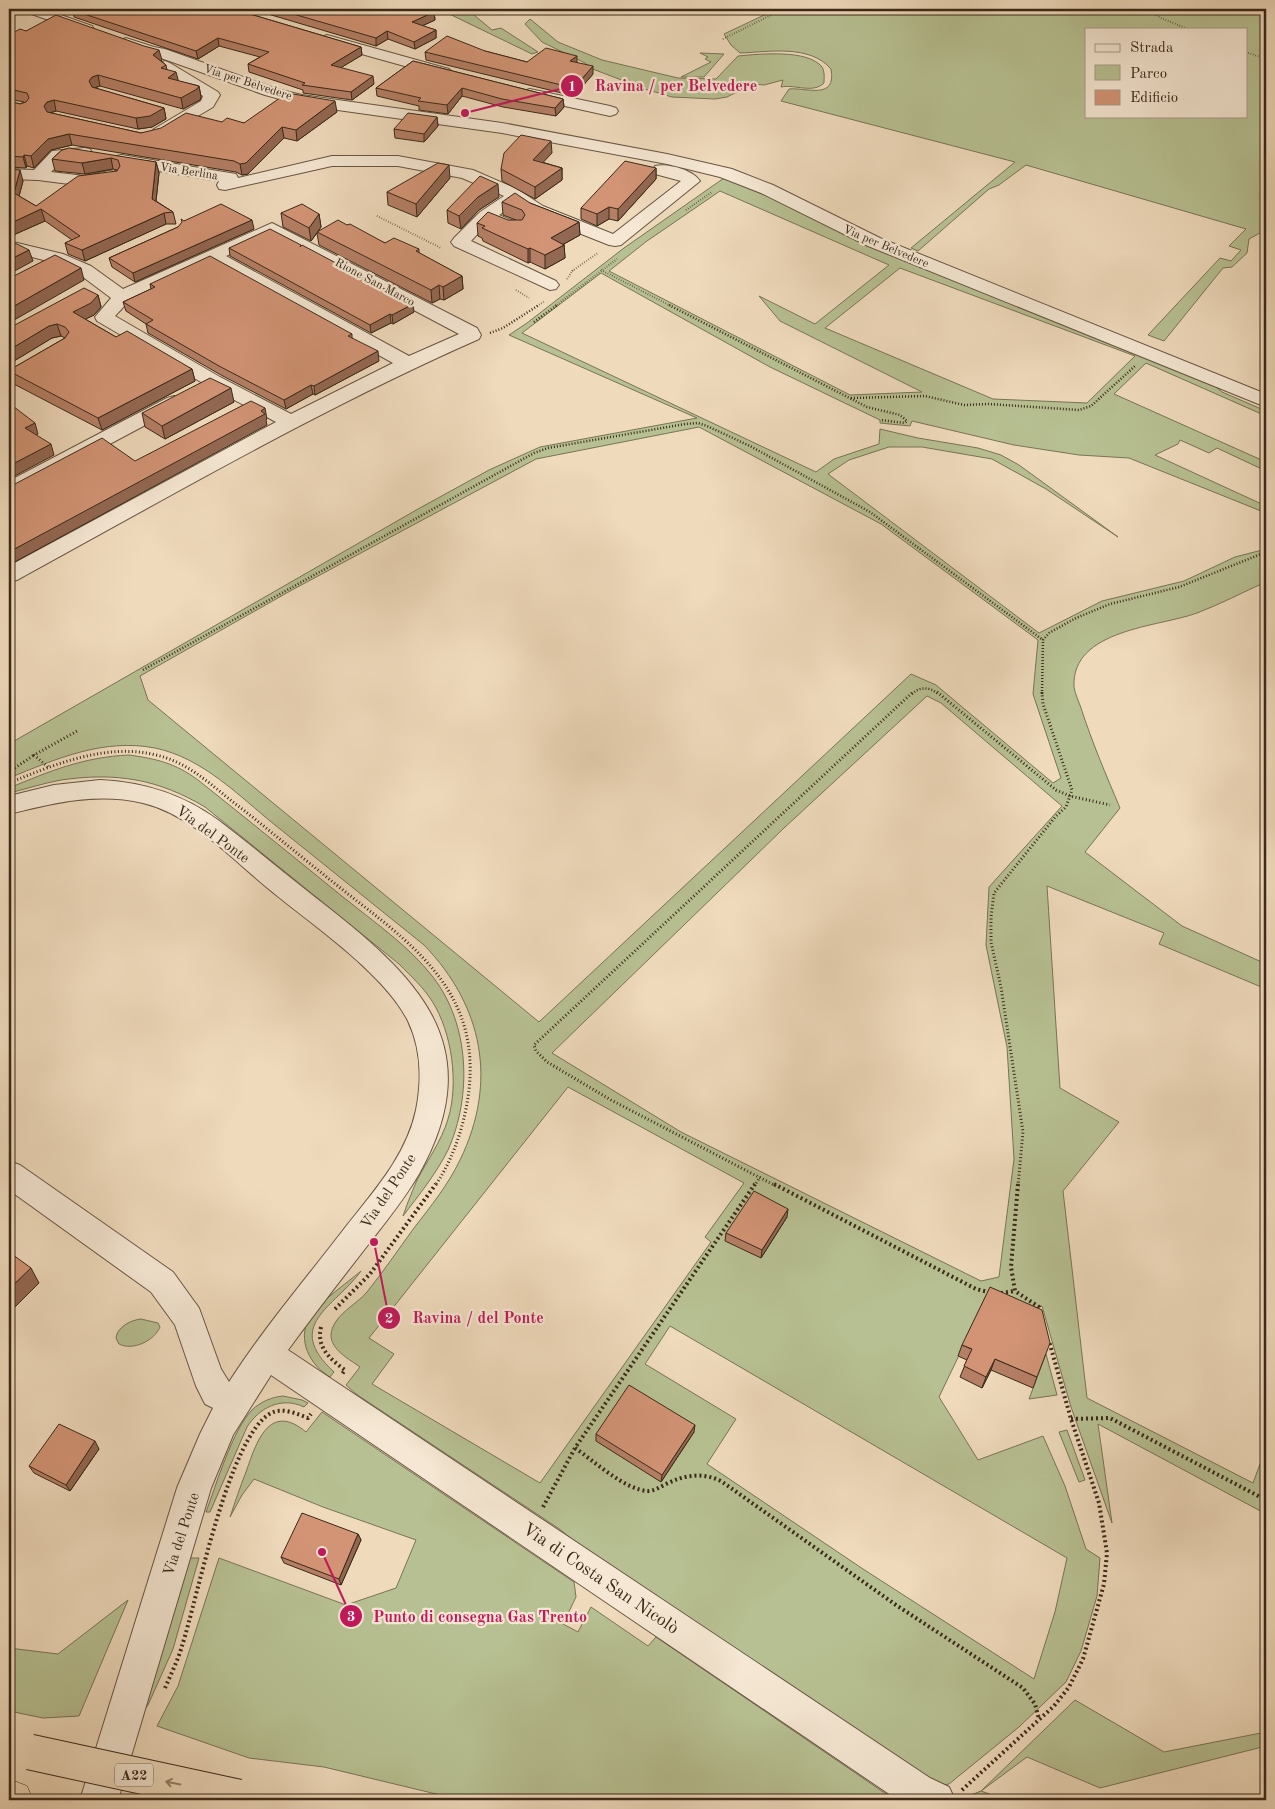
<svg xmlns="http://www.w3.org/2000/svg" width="1275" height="1809" viewBox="0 0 1275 1809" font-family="'Old Standard TT',serif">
	<rect width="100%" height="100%" fill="#efdabc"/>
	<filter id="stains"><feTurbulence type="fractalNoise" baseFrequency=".004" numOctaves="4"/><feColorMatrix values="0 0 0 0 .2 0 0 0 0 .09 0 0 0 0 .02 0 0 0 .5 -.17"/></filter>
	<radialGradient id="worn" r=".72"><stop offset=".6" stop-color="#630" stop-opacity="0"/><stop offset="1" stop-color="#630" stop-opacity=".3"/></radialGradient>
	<g fill="#b7c092" stroke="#787456" fill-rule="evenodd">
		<polygon points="439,9 471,9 468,10 492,30 501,28 538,52 532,54"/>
		<path d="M777,9H1266V235L1260,233L1249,239L1247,253L1232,267L1223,268L1164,341L1148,335L1220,258L1231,261L1241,250L1229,246L1246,229L1026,165L999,185L989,189L918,251L911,248L1015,162L781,101L789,89C805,87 837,101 831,69C810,44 768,52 740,53L731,45L724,34ZM1086,29H1246V116H1086Z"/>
		<path d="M530,19L558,42L602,60L678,78L716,79L738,56C759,54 808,49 822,67C825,72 824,78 824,83C813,94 795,84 781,87L783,80L764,85L753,84L727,97L715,99L672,97L645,89L590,68L585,63L542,42L525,24Z"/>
		<polygon points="700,53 724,54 704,77 681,77 711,62 705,59 708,57"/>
		<path d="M724,178L1211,383L1222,392L1266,411V416L1146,363L1114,394L1266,462V471L1217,448L1209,453L1180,440L1178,444L1155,455L1266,506V513L1129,458L1079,455L1014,445L912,421L910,426L880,423V420L770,367L601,273L522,333L816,472L834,459L879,444L880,429L918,438L978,448L1001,455L1019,465L1118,537L1046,489L992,459L922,447H889L849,460L828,474L1039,633L1102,601L1184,581L1235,557L1266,549V582C1243,592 1221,604 1197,613C1159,627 1071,629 1074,687C1075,694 1079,702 1081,708C1092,742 1106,775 1120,808L1085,852L1182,926L1266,964V989L1159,944L1164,933L1047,886L1060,1088L1119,1122L1063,1191L1087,1398L1253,1483L1260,1464L1266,1467V1514L1098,1424L1112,1523L1071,1407L1042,1306L1039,1307L1038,1321L986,1299L939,1397L978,1460L1043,1436L1065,1486L1086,1549L1100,1558L1097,1596L1081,1651L1066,1682L1019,1727L949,1784L942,1785L930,1782L591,1554L558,1528L356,1394L346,1385L360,1367C349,1359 331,1350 331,1335C332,1316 356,1305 367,1292C383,1272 398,1250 414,1228C431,1206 448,1185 460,1160C498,1082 483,1006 424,945C374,905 325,865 275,825C239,796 203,758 155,748C103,738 56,759 9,778V744L418,509L489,470L540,447L697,418L509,335L527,323L624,248ZM720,191L889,265L815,324L759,296L780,321L922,392L850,395L609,271L647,241ZM900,268L1135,356L1087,403L993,399L825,328ZM699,427L881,524L1038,640L1033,694L1061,778L1053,783L936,685L911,674L539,1022L148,700L140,676L292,590L536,459ZM927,696L941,703L1062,806L989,887L986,945L1007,1047L1014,1159L999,1277L981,1281L681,1132L552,1053L784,828ZM568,1087L744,1183L705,1237L711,1242L540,1483L372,1384L394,1354L369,1338ZM670,1326L1067,1558L1055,1612L1034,1679L863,1569L707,1464L736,1419L645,1364Z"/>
		<path d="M129,755C157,759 175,763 198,780C247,819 295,858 343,897C374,922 409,946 433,977C470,1025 472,1096 448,1150C436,1174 419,1195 403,1216C407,1204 412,1192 417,1180C428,1159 441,1142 448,1119C459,1084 452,1032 432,1001C423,987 411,976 399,964L205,807C158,779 116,772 61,780C44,783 26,789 9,793V788C50,771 84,757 129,755Z"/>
		<path d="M361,1271C334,1308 283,1325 334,1372L330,1377C310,1365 297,1341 309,1318C317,1304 348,1282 361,1271Z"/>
		<path d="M141,1319L158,1323L160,1327C154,1341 133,1351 119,1344L116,1338C117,1327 131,1320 141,1319Z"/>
		<polygon points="1046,1354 1057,1395 1029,1399"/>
		<path d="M283,1396L302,1400L308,1403L304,1407C281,1396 259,1408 247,1427L210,1512H206C216,1485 233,1429 252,1410C260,1402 272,1397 283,1396Z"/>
		<path d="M322,1412L574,1582L576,1597L563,1624L578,1632L591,1607L648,1646L656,1637L895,1800H461L324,1767L249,1758L157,1726L178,1686L219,1558L346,1605L396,1588L416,1540L323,1507L254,1479L242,1495L230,1517C235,1502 240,1487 246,1472C256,1443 269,1401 306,1432Z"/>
		<polygon points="1067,1430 1085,1480 1079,1482 1059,1432"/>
		<polygon points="190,1558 199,1558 173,1649 148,1705 144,1710"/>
		<polygon points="128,1600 79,1716 43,1718 9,1711 9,1648 58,1654"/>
		<polygon points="1075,1700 1164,1752 1266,1732 1266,1746 1100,1788 1027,1757 981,1791 1006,1800 983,1800 971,1795 981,1791"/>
	</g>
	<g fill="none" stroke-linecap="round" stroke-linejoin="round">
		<defs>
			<g id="minor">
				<polygon points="24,9 44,9 92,26 94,29 92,32 82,32 26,12"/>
				<polygon points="327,35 449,69 452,72 449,75 444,77 322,43 319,40 322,37"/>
				<polygon points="126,38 154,47 165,49 277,89 302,95 502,123 667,154 732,169 773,185 880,238 1266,394 1266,407 868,246 761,193 720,177 667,164 502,133 302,105 265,95 158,57 147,55 121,46 118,43 121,40"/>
				<polygon points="165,61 170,63 218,92 220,95 213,107 166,135 154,135 152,132 154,129 201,101 203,96 160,69 157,66 160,63"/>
				<polygon points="530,89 610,106 616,108 618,111 616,114 610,116 524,97 522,94 524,91"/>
				<polygon points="84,148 90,149 92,153 90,157 63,160 51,172 85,176 109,171 115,172 117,176 115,180 85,186 38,180 9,179 9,169 34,170 52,151"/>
				<path d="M122,155L236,174L238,178L332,156H398L473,170L517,189L543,206L613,234L681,181L655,174L653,170L655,166C668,163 693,170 700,181L621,245L615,246L609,245L531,214L516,204L499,215L520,224L523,228L520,232C509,235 499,228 488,223L471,241L556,281L559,285L556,289L550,290L454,246L451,242L454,238L480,212L504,196L462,178L398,166H332L225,190L219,189L217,185L219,181L116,164L114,160L116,156Z"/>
				<path d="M272,223L477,328L481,335L479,339C320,409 169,497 17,580L9,582V566L276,422L206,385L97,321L95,317L111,298L79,274L51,262L9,251V241L63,254L91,266L123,289ZM272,235L459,334L409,356L226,256ZM212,263L393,363L291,414L220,377L115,316L129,301Z"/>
				<polygon points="174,396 181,398 184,402 181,406 16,494 9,495 9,481 167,398"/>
				<path d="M100,780C144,782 182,794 218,820C251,845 283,872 316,898C415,975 492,1043 419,1174C405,1198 388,1219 371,1241C343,1277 315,1313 288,1350L930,1778L949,1787L955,1800H898L271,1375L233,1435L211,1488L118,1800H80L177,1488L200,1434L213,1408L205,1404L196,1386L175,1325L151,1292L9,1190V1161L20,1165L173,1272L199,1308L221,1369L229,1382C263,1329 305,1280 344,1229C372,1193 406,1157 416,1110C422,1080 421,1048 408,1021C384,973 311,924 270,890C232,859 192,815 143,803C98,792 53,803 9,814V796L54,785Z"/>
			</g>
			<polygon id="highway" points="9,1779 27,1786 33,1800 9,1800"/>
		</defs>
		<use href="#minor" stroke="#675542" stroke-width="2"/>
		<use href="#highway" stroke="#3a2919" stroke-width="1"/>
		<g stroke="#3a2919" stroke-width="2" stroke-dasharray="0.5 2" stroke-linecap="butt">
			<polyline points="1146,9 1161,18 1188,29"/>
			<polyline points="723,39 783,9"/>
			<polyline points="1246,52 1266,59"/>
			<polyline points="686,210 712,192"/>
			<polyline points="377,216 441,248"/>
			<polyline points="601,270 671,306"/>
			<polyline points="572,271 598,253"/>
			<polyline points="567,279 573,270"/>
			<polyline points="516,290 529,298"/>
			<polyline points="537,306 545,301"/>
			<polyline points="555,306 617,259"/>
		</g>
		<g stroke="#3a2919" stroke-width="2.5" stroke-dasharray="1 2" stroke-linecap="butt">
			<polyline points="669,305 867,407 900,415 907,421 905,423 880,420"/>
			<polyline points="534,322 557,305"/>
			<polyline points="490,333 503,328 539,305"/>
			<polyline points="851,398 925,396 964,405 989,404 1079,410 1091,406 1135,366"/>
			<polyline points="143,670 534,453 548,448 685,424 698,423 707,426 750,446 870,512 1043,640"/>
			<path d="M912,694C920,686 930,687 938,694"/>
			<polyline points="1042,694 1043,640 1049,633 1076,618 1110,604 1179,587 1266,552"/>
		</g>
		<g stroke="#3a2919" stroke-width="3" stroke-dasharray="1 2.5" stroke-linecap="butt">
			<polyline points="937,692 1056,790 1070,796 1110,805"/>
			<polyline points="48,767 34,755 79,730"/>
			<polyline points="9,772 34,755"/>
			<path d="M14,781C58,763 108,743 156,755C187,762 209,783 233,802C253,817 272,833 292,849C313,866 335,884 357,901C423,952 479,998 469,1090C465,1123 454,1158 435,1186"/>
			<polyline points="754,1186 760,1177"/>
			<polyline points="776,1186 611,1100 547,1062 536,1051 534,1045 913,692"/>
			<polyline points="1018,1186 1023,1132 1001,987 991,942 991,917 994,893 1056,816 1066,807 1072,790 1043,704 1042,692"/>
		</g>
		<g stroke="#3a2919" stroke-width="4" stroke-dasharray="2 3" stroke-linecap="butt">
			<polyline points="774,1184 976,1289 992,1293"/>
			<polyline points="1018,1184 1011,1267 1015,1291 1039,1307 1040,1311"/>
			<polyline points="1001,1293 1015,1291"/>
			<polyline points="335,1309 370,1274 436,1184"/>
			<path d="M321,1327C316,1347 330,1359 345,1370L342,1374"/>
			<polyline points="1071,1419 1110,1418 1266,1500"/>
			<path d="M575,1448C594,1461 625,1490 648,1491C654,1491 660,1487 666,1484C684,1475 702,1472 721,1481L896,1605L1023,1688L1035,1704L1039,1719"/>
			<polyline points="543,1507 575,1448 755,1184"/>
			<path d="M165,1688C171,1674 178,1660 182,1646C198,1596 229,1436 271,1413C283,1407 297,1414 308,1418L311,1414"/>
			<polyline points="962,1790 1054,1706 1069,1687 1083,1659 1104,1584 1107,1553 1099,1503 1071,1419 1049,1341"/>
		</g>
		<use href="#minor" fill="#f5e7d3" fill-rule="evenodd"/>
		<use href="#highway" fill="#efdabc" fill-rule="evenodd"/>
		<defs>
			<polyline id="highway-bridge" points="30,1752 238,1797"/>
		</defs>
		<use href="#highway-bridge" stroke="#3a2919" stroke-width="37" stroke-linecap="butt"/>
		<use href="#highway-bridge" stroke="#efdabc" stroke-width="35"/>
	</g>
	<g fill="#b57f65" stroke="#3a2919">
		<polygon points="64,9 233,9 361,47 362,55 340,68 374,84 352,100 303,93 303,90 249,72 248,64 260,57 219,46 198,59 74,17 73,11"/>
		<polygon points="251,9 422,9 434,12 435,20 422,26 436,30 436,38 415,49 388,39 376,46"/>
		<polygon points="26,31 162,60 161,61 166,65 167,70 178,81 199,86 201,97 200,100 183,109 100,86 95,88 164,108 166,119 152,127 138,129 56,111 51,113 141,133 222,122 244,123 337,112 297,141 284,138 248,174 242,175 236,172 72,145 51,150 34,168 27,166 26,168 9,167 9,101 20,104 24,102 9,99 9,35"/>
		<polygon points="485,51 527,62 577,62 593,74 574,96 426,60 425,52"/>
		<polygon points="413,61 563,99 564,107 556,116 503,107 462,96 448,114 419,110 419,106 377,96 376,88"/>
		<polygon points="437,117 438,126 424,142 395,138 394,129"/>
		<polygon points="62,150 156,162 159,173 156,201 173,212 176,224 166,224 85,261 68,254 65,243 72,240 45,221 11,236 9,235 9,169 23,181 19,196 36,206 117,170 113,169 85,174 55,171 52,159"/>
		<polygon points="552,153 542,162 562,168 562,180 535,199 502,181 501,169"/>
		<polygon points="656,168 656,179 618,221 609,219 597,226 581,219 581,208"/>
		<polygon points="450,178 417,217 388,205 387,192"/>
		<polygon points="499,197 479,210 461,229 448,223 447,210"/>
		<polygon points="502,202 530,203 579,222 580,235 564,244 565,258 545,269 530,262 528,263 483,241 482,238 478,236 477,223 516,220 503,215"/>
		<polygon points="281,213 319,214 321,227 318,231 347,225 385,243 419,249 419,253 462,276 463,289 444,300 440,299 432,303 319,245 317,233 311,241 283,227"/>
		<polygon points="184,221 254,229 135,282 112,267 109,258 178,227"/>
		<polygon points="302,246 414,312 393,324 391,323 371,333 230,256 229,248"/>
		<polygon points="150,284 352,334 352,338 379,361 315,395 313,394 286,409 221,375 148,333 146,324 126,311 123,302 151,289"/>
		<polygon points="98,295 101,307 94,315 85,319 116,337 192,369 195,381 102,430 10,382 9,377 9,369 13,368 65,338 61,336 52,338 9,364 9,327 13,326"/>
		<polygon points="234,402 165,439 145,427 142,413"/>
		<polygon points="787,1217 761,1258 725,1241 726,1233"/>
		<polygon points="962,1345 1037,1377 1033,1388 991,1370 982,1388 960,1377 967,1360 958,1356"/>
		<polygon points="694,1432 661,1482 596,1441 596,1434"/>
		<polygon points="99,1449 70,1491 34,1473 29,1466"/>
		<polygon points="358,1534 361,1540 341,1585 284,1563 281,1557"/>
	</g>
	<g fill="#936852" stroke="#3a2919">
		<polygon points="434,12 435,20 413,30 412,22"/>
		<polygon points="436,30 436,38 415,49 414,42"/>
		<polygon points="387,31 388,39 376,46 376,38"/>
		<polygon points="218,38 219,46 198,59 196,51"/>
		<polygon points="361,47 362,55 332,73 331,65"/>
		<polygon points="159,50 162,60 155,66 153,55"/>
		<polygon points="577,56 577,64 570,61"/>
		<polygon points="593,66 593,74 574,96 574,88"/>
		<polygon points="176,72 179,83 168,78"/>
		<polygon points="98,75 100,86 94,88 91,92 89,81 92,77"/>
		<polygon points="373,76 374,84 352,100 351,92"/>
		<polygon points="199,86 201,97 200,100 183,109 181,98"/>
		<polygon points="462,88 462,96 448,114 447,105"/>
		<polygon points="563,99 564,107 556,116 555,108"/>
		<polygon points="54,100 56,111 49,113 46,117 44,106 47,102"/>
		<polygon points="335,101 337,112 297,141 296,130"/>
		<polygon points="164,108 166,119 152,127 138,129 136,118"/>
		<polygon points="437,117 438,126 424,142 424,134"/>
		<polygon points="282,127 284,138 248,174 242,175 240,164"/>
		<polygon points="69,134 72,145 51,150 34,168 31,156 48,139"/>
		<polygon points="551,141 552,153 534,172 533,160"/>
		<polygon points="24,155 27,166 26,168 23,157"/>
		<polygon points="111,158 113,169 85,174 82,163"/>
		<polygon points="156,162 159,173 155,210 152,199"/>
		<polygon points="449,165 450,178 417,217 416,204"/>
		<polygon points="562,168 562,180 535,199 535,187"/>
		<polygon points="656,168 656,179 618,221 618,209"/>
		<polygon points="20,170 23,181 17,204 14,193"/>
		<polygon points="498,184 499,197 479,210 461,229 459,216 478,197"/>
		<polygon points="609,207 609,219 597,226 597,214"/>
		<polygon points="41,209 45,221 11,236 9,230 9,224"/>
		<polygon points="164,213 166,224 85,261 82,250"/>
		<polygon points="319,214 321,227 311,241 309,228"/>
		<polygon points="252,220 254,229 135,282 133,273"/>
		<polygon points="579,222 580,235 551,251 551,238"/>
		<polygon points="564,245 565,258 545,269 545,255"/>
		<polygon points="530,248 530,262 528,263 528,249"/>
		<polygon points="29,250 33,261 9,274 9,260"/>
		<polygon points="81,268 84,280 9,323 9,309"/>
		<polygon points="462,276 463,289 444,300 443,287"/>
		<polygon points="439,285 440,299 432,303 431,290"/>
		<polygon points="98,295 101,307 94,315 76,324 73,312"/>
		<polygon points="413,304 414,312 393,324 392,315"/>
		<polygon points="390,314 391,323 371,333 370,325"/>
		<polygon points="57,324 61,336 52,338 9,364 9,350 49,326"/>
		<polygon points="378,351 379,361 315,395 314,386"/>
		<polygon points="192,369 195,381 102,430 98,418"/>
		<polygon points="311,385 313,394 286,409 284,400"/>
		<polygon points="231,388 234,402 165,439 162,426"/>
		<polygon points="265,408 267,419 266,420 267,425 9,565 9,552"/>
		<polygon points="35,423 38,434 29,439 25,428"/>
		<polygon points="51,444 54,455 9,479 9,466"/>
		<polygon points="788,1209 787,1217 761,1258 762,1250"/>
		<polygon points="31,1268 39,1283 9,1313 9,1289"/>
		<polygon points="995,1359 991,1370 982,1388 986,1377"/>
		<polygon points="695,1425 694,1432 661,1482 662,1475"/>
		<polygon points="95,1441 99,1449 70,1491 66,1485"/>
		<polygon points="358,1534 361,1540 341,1585 339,1579"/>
	</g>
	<g fill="#d29475" stroke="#3a2919">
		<polygon points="74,9 233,9 361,47 331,65 373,76 351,92 302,85 305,83 248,64 269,52 218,38 196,51 72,10"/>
		<polygon points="276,9 422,9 434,12 412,22 436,30 414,42 387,31 376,38"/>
		<polygon points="56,15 144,46 159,50 153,55 166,65 161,68 176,72 168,78 199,86 197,89 181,98 98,75 92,77 89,81 92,87 164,108 150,116 136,118 54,100 47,102 44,106 47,112 141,133 161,128 186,113 222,122 227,118 244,123 287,93 335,101 296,130 282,127 246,163 240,164 234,161 69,134 48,139 31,156 24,155 23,157 9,156 9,101 20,104 26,102 29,98 27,93 9,89 9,35 20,29 26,31"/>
		<polygon points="447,36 485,51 527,62 546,48 577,56 570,61 593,66 574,88 425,52"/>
		<polygon points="413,61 563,99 555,108 502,99 462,88 447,105 418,101 421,98 376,88"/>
		<polygon points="408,113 437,117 424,134 394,129"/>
		<polygon points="521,135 551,141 533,160 562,168 535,187 501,169 504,153"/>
		<polygon points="69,148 156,162 152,199 173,212 164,213 82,250 65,243 80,236 41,209 9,224 9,169 20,170 14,193 36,206 78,176 117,171 120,166 118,160 111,158 82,163 52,159 62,150"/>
		<polygon points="625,161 656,168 618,209 609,207 597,214 581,208"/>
		<polygon points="438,163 449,165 416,204 387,192"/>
		<polygon points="480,176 498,184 478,197 459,216 447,210"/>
		<polygon points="515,193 530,203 579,222 551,238 564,245 545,255 530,248 528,249 510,241 482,228 485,226 477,223 488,212 508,220 522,220 525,215 522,210 502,202"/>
		<polygon points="221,204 252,220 133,273 109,258 178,227 182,222 181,219 184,221"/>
		<polygon points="302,204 319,214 309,228 281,213"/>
		<polygon points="338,220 347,225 350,224 385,243 394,238 419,249 416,251 462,276 443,287 439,285 431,290 317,232"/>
		<polygon points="270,229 301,245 300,247 302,245 413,304 392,315 390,314 370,325 229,248"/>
		<polygon points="9,242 17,244 29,250 9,260"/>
		<polygon points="55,255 81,268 9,309 9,277 12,277"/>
		<polygon points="210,256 352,334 348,336 378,351 314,386 311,385 284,400 219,366 146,324 153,320 123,302 155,287 150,284"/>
		<polygon points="84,288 98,295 91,303 73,312 116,337 127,331 192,369 98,418 9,371 9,369 13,368 65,338 69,332 65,327 57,324 49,326 9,350 9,327 13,326"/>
		<polygon points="210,378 231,388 162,426 142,413"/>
		<polygon points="251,401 265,408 261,411 265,414 9,552 9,485 13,485 102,438 135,461"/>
		<polygon points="9,403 35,423 25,428 51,444 9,466"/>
		<polygon points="754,1191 788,1209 762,1250 726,1233"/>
		<polygon points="9,1252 31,1268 9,1289"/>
		<polygon points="990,1287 1042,1310 1050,1343 1037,1377 995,1359 986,1377 964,1366 972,1349 962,1345"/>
		<polygon points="629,1385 695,1425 662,1475 596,1434"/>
		<polygon points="59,1424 95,1441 66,1485 29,1466"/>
		<polygon points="302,1513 358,1534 339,1579 281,1557"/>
	</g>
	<defs><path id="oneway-shaft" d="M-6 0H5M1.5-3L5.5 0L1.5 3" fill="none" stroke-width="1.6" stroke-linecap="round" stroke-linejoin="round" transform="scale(1.25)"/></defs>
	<use stroke="#94826a" href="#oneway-shaft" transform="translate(173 1783) rotate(-168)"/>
	<g text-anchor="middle" stroke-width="4.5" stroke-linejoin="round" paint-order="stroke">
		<g font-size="12" fill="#3a2919" stroke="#f5e7d3">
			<text transform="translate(248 82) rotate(18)" y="4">Via per Belvedere</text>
			<text transform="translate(189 171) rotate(9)" y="4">Via Berlina</text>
			<text transform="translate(886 246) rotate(23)" y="4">Via per Belvedere</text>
			<text transform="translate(375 282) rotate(28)" y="4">Rione San Marco</text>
		</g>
		<rect fill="#f5e7d3" stroke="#726251" stroke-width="1" x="115" y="1763.5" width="38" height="23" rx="4"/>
		<g font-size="14" font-weight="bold" fill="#3a2919">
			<text x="134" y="1780">A22</text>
		</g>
		<g font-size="15" fill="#3a2919" stroke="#f5e7d3">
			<text transform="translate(213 834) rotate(36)" y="5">Via del Ponte</text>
			<text transform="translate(388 1191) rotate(-56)" y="5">Via del Ponte</text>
			<text transform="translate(181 1534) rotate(-72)" y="5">Via del Ponte</text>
		</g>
		<g font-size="18" fill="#3a2919" stroke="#f5e7d3">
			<text transform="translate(601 1578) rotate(34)" y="6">Via di Costa San Nicolò</text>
		</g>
	</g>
	<path fill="none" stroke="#c2185b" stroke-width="2" d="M465 113L572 86M374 1242L389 1318M322 1552L351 1616"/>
	<g fill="#c2185b" stroke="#f5e7d3" stroke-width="2">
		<circle cx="465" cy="113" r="5"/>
		<circle cx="374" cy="1242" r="5"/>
		<circle cx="322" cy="1552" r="5"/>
		<circle cx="572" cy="86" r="12"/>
		<circle cx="389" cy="1318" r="12"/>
		<circle cx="351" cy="1616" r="12"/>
	</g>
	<g font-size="15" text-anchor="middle" font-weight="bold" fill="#fff">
		<text x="572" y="91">1</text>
		<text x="389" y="1323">2</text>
		<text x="351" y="1621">3</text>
	</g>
	<g font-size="16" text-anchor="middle" font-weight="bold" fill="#c2185b" stroke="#f5e7d3" stroke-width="4.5" stroke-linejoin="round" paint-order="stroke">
		<text x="676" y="91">Ravina / per Belvedere</text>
		<text x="478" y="1323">Ravina / del Ponte</text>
		<text x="480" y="1622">Punto di consegna Gas Trento</text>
	</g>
	<rect width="1275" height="1809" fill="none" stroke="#efdabc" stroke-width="30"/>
	<rect x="10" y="10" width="1255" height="1789" fill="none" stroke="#3a2919" stroke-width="2.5"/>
	<rect x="15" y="15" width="1245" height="1779" fill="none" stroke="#3a2919"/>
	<rect x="1085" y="28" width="162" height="90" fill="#f5e7d3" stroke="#aa9b89"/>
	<rect x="1095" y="44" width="25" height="8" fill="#f5e7d3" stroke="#aa9b89"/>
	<text x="1130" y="52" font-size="15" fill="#3a2919">Strada</text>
	<rect x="1095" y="65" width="25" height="15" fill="#b7c092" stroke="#aa9b89"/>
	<text x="1130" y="78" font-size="15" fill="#3a2919">Parco</text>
	<rect x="1095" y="90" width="25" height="15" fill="#d29475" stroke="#aa9b89"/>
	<text x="1130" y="102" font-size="15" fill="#3a2919">Edificio</text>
	<rect width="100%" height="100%" filter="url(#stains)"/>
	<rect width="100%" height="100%" fill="url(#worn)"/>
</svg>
